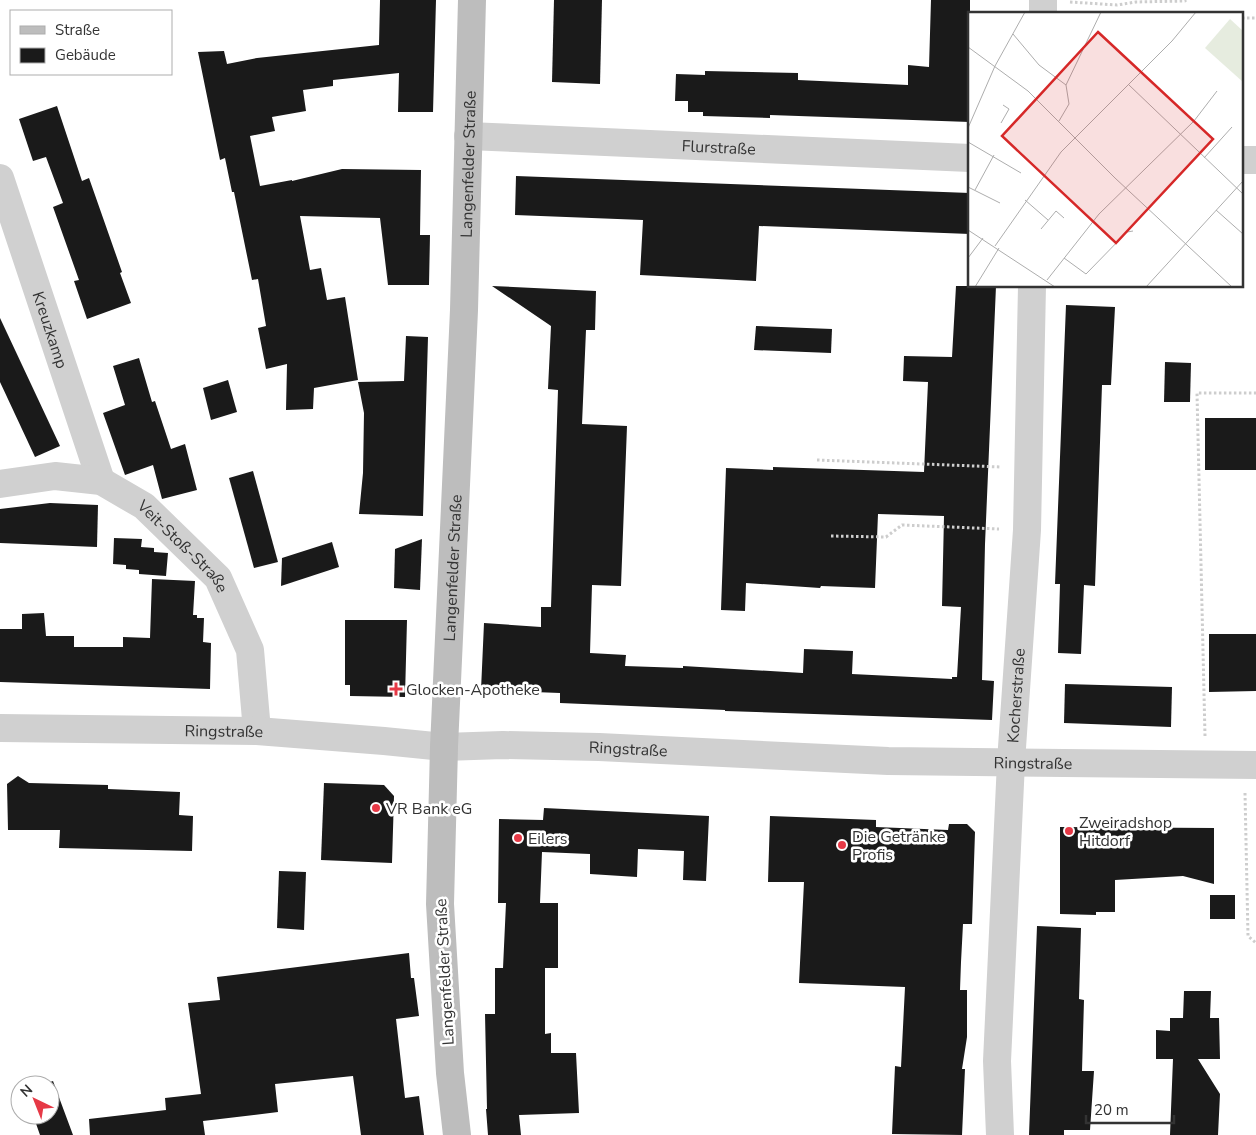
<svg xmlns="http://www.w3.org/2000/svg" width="1256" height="1135" viewBox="0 0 1256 1135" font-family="'Nunito Sans',sans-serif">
	<rect width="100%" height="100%" fill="#fff"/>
	<g fill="#1a1a1a">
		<polygon points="380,0 436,0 433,112 398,112 399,73 333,80 333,86 303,90 306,111 272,117 275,131 250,136 260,186 292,180 292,181 342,169 421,170 420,235 430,235 429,285 388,285 380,218 300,216 310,270 321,268 327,300 345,297 358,380 314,388 313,409 286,410 287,364 266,369 258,328 266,326 258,279 252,280 234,192 232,192 225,158 220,160 198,52 224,51 227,64 257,58 379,45"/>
		<polygon points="554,0 602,0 600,84 552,82"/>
		<polygon points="931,0 970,0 970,122 770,115 770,118 703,116 703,112 688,112 688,101 675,101 676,74 705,75 705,71 798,73 798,80 908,85 908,65 929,67"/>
		<polygon points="57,106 82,181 89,178 122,272 120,273 131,303 87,319 74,281 79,280 53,207 63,203 46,157 33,161 19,119"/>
		<polygon points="516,176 970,193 970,234 759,226 756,281 640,275 643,220 515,215"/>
		<polygon points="492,286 596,291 595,330 586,330 582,424 627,426 621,586 592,585 590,653 626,655 625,666 683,668 683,666 803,673 804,649 853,651 852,674 952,679 952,677 957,677 961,607 942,606 944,516 878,514 875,588 821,586 820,588 746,583 745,611 721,610 726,468 773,470 773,467 924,472 928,382 903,381 904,356 952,357 956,286 996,286 985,544 982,680 994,681 992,720 725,711 725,710 560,703 560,693 481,690 484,623 541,627 541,607 551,607 558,390 548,389 551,326"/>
		<polygon points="1066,305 1115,307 1111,385 1102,385 1095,586 1084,585 1081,654 1058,653 1060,584 1055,584"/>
		<polygon points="0,318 60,446 35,457 0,382"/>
		<polygon points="756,326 832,329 831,353 754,350"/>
		<polygon points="406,336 428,337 423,516 359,514 363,473 364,413 358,382 404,381"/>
		<polygon points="139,358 152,402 155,401 171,449 185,444 197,490 162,499 153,465 125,475 103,413 125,405 113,366"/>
		<polygon points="1165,362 1191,363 1190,402 1164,402"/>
		<polygon points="228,380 237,412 211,420 203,388"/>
		<rect x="1205" y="418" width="51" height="52"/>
		<polygon points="253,471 278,562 254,568 229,478"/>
		<polygon points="50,503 98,505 97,547 0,543 0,509"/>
		<polygon points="114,538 142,539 141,547 154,548 154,552 168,553 166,576 139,574 139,570 126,569 126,565 113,564"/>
		<polygon points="422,539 420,590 394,588 395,549"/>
		<polygon points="332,542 339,567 281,586 282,558"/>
		<polygon points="152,579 195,581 193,615 197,615 197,618 204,618 203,642 211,643 210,689 0,682 0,629 22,629 22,614 44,613 46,636 74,636 74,647 123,647 123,637 150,638"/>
		<polygon points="345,620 407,620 405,697 350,696 350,685 345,685"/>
		<polygon points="1209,634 1256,634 1256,691 1209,692"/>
		<polygon points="1065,684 1172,687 1171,727 1064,723"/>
		<polygon points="18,776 29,783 108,785 108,789 180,792 179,815 193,816 192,851 59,848 60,830 8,830 7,784"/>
		<polygon points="324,783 384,785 394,796 392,863 321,860"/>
		<polygon points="544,808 709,816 706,881 683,880 684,851 638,849 637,877 590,874 590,854 542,852 540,903 558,903 558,968 545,968 545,1034 551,1033 551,1053 576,1053 579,1113 519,1115 521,1135 488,1135 486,1109 487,1109 485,1014 495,1014 495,968 503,968 506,903 498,903 499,819 543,820"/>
		<polygon points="770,816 876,820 876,827 948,830 949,824 967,824 975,832 972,924 963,924 961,962 960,990 967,990 967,1037 962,1069 965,1069 962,1135 892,1134 895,1066 901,1067 905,987 799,983 804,882 768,882"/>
		<polygon points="1060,827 1214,828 1214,884 1183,876 1115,880 1115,912 1096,912 1096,915 1060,914"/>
		<polygon points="279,871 306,872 304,930 277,928"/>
		<rect x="1210" y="895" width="25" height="24"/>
		<polygon points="1037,926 1081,928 1079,999 1084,1000 1082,1071 1094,1071 1090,1130 1064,1130 1064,1135 1029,1135"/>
		<polygon points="409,953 411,978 414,978 419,1016 396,1019 405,1098 419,1096 424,1135 361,1135 353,1076 275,1084 278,1112 203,1121 205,1135 90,1135 89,1119 166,1110 165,1098 201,1094 188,1003 220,1000 217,977"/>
		<polygon points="1184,991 1211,991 1210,1018 1219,1018 1220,1059 1198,1059 1220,1094 1218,1135 1170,1135 1173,1059 1156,1059 1156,1030 1170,1031 1170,1018 1183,1018"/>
		<polygon points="53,1081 60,1100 73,1135 40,1135 33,1115 50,1115 50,1085 42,1085"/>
	</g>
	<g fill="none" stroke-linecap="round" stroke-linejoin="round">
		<g stroke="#cdcdcd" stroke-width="3" stroke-dasharray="2.5 2.5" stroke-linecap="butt">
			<polyline points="1070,2 1117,5 1136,2 1185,1 1186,0"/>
			<polyline points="1242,18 1256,18"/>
			<polyline points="817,460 1001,467"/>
			<polyline points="831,536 886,537 902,525 999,529"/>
			<polyline points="1205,736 1197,393 1256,393"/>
			<polyline points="1245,793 1248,936 1256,943"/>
		</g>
		<g stroke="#d0d0d0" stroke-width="28">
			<polyline points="1043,14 1043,0"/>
			<path id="s1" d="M468,136L970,158"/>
			<polyline points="1242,160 1256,160"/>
			<path id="s2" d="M0,178L101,481"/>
			<path id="s3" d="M0,484L55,476L101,481L144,506L218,578L250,650L257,731"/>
			<path id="s4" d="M0,728L257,731L384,741L444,747L503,745L599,747L888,761L1256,765"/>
			<path id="s5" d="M1000,1135L997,1061L1011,762L1027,530L1032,286"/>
		</g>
		<path stroke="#bdbdbd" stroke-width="28" id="s6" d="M457,1135L450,1073L440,904L444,747L464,310L472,0"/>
	</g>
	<g fill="#e63946" stroke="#fff" stroke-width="2">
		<path d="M393.5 681.5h5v5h5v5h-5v5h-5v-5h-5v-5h5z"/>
		<circle cx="376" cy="808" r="5"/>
		<circle cx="1069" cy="831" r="5"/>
		<circle cx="518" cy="838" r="5"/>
		<circle cx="842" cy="845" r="5"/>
	</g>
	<g text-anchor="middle" stroke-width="5" stroke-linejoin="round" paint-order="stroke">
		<g font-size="16" fill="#333" stroke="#fff">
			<text dy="6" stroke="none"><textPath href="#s1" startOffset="251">Flurstraße</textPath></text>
			<text dy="6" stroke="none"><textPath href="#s6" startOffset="972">Langenfelder Straße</textPath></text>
			<text dy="6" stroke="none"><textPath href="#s2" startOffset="160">Kreuzkamp</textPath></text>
			<text dy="6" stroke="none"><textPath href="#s3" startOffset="208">Veit-Stoß-Straße</textPath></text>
			<text dy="6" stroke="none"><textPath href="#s6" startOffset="568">Langenfelder Straße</textPath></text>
			<text dy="6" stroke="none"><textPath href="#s5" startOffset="440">Kocherstraße</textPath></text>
			<text dy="6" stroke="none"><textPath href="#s4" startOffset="224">Ringstraße</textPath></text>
			<text dy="6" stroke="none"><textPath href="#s4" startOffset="629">Ringstraße</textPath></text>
			<text dy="6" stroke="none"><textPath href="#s4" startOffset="1034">Ringstraße</textPath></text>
			<text transform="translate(444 972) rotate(-93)" y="6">Langenfelder Straße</text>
		</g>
		<g font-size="16" fill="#333" stroke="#fff" text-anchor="start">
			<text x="406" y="695">Glocken-Apotheke</text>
			<text x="386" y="814">VR Bank eG</text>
			<text x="1079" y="828">Zweiradshop<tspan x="1079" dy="18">Hitdorf</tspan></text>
			<text x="852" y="842">Die Getränke<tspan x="852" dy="18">Profis</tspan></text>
			<text x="528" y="844">Eilers</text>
		</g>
	</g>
	<g transform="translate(968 12)">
		<rect width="275" height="275" fill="#fff"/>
		<path d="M262,7L275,19V70L237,36Z" fill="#e6ecdf"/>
		<path fill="none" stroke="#adadad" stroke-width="1" d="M45,22L71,53L98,73L101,92L91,109M0,35L60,79L147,166L264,275M98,73L133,0M161,73L275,182M33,111L41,97L35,93M0,116L27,54L57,0M0,130L53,161M236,146L264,115M0,175L32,191M7,178L26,143M57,188L80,208M248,198L275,222M73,217L88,199L96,206M0,218L87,275M27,234L93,140L204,29L228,0M0,246L15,226M96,246L118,262L159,220L165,219M79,268L131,202L226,109L249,79M7,275L31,236M178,275L275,169"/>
		<path fill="#d62828" fill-opacity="0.15" stroke="#d62828" stroke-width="2.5" d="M130,20L245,127L148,231L34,124Z"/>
		<rect width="275" height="275" fill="none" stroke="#333" stroke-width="2.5"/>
	</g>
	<rect x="10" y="10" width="162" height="65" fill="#ffffff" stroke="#adadad"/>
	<rect x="20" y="26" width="25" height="8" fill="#bdbdbd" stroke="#adadad"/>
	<text x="55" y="35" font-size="15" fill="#333333">Straße</text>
	<rect x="20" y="48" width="25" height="15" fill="#1a1a1a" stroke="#adadad"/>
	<text x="55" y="60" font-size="15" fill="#333333">Gebäude</text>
	<g transform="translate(35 1100) rotate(317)"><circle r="24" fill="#ffffff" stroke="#adadad"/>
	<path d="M0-4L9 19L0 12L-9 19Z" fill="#e63946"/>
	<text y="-8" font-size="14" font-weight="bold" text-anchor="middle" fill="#333333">N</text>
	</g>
	<path d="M1086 1115v8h88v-8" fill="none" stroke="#333333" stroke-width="2.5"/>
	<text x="1094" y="1115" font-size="15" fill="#333333" stroke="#ffffff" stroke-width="4" paint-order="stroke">20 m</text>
</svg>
